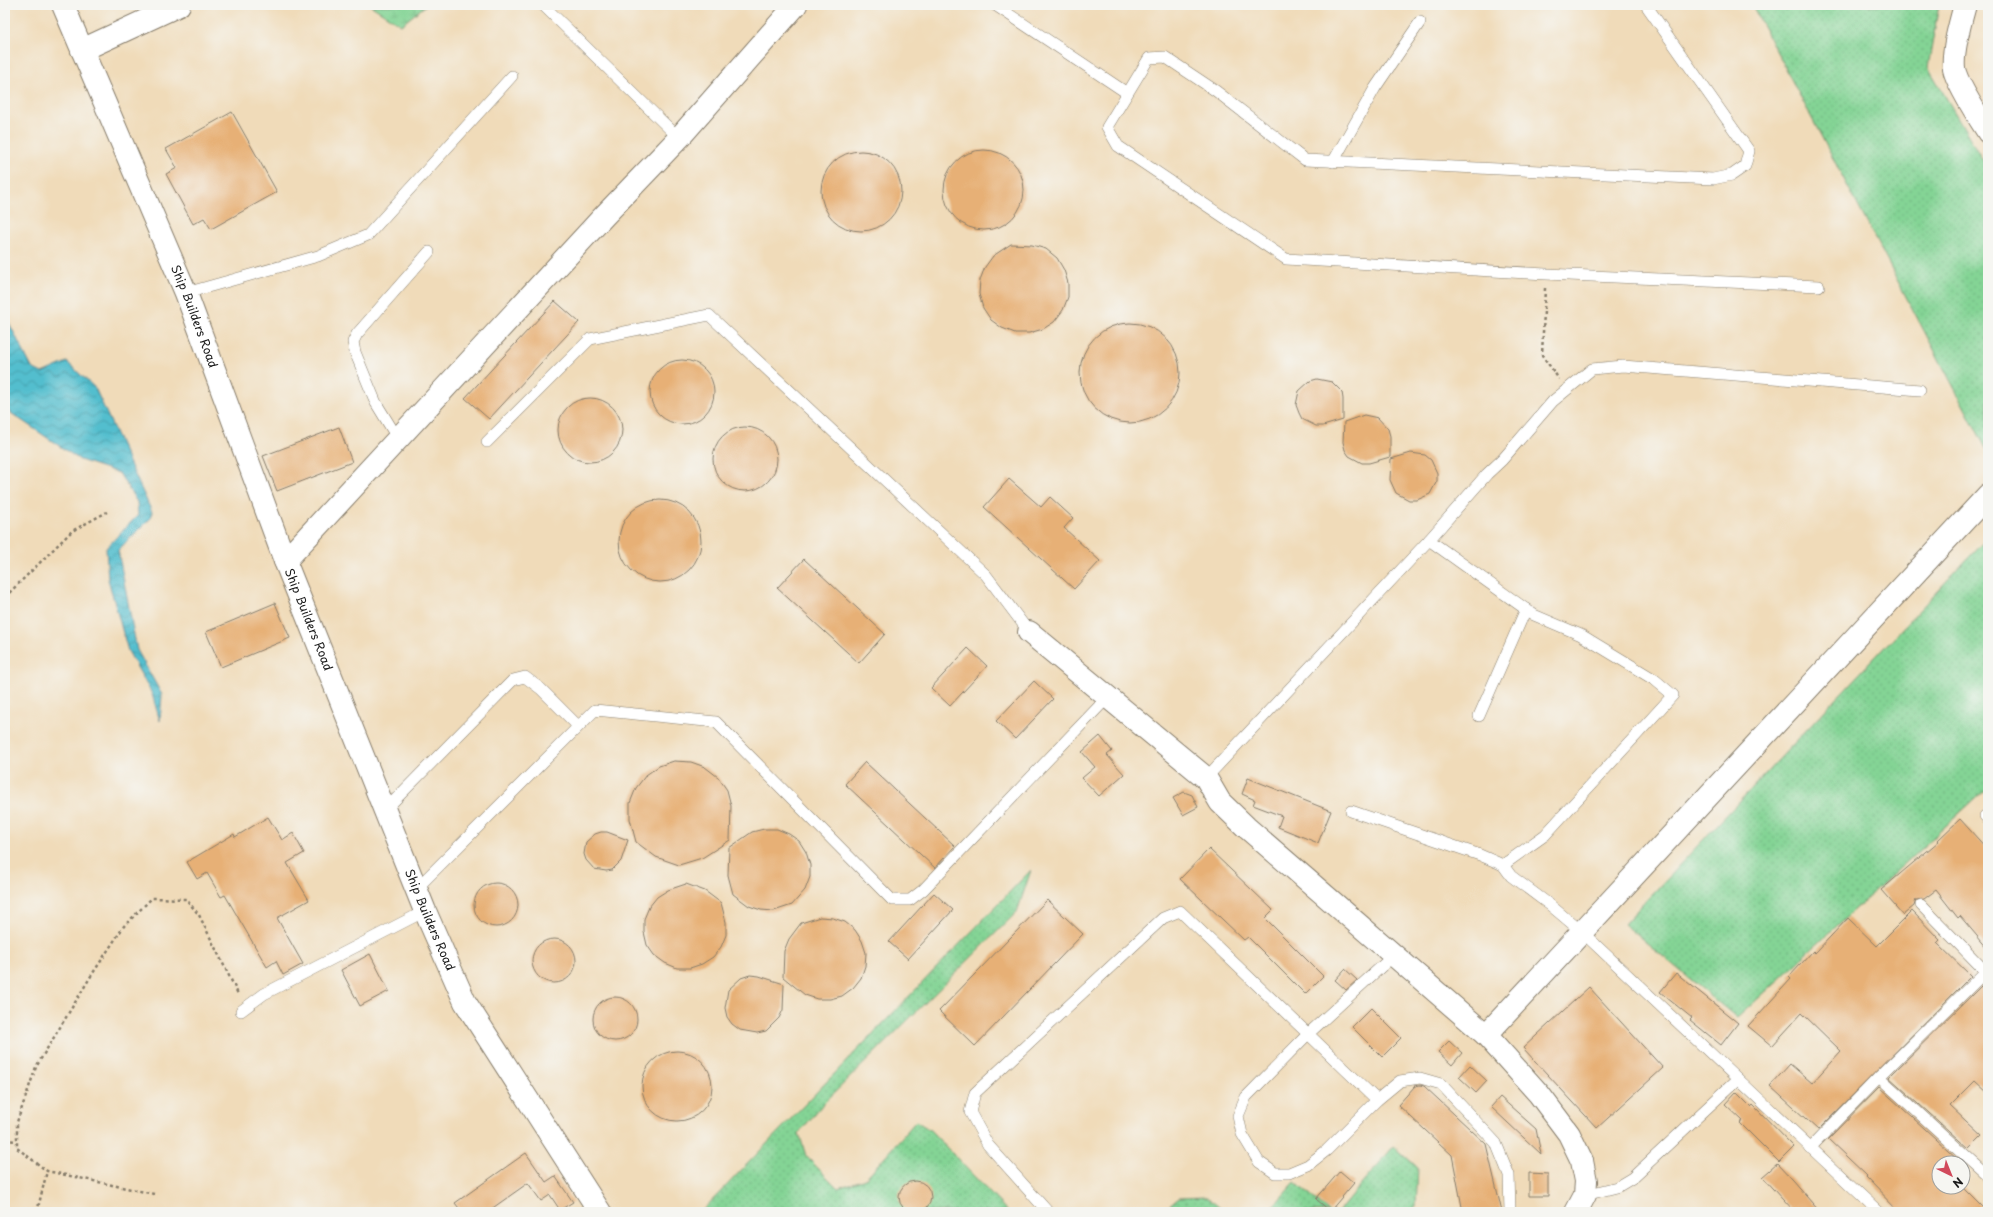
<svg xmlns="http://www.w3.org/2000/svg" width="1993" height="1217" viewBox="0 0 1993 1217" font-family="'Playpen Sans',sans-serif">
	<defs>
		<pattern id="grass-dots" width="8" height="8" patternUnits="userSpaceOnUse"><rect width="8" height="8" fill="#84d495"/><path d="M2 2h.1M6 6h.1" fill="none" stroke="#71b580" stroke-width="1.8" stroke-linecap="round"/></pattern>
		<pattern id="wetland-marsh" width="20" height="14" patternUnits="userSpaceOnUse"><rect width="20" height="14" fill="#84d495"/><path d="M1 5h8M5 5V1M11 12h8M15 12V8" fill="none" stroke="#71b580"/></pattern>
		<pattern id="water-waves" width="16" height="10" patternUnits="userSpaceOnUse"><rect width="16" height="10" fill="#53bece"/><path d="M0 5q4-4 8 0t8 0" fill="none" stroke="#449aa6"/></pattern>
	</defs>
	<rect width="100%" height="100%" fill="#f6f6f2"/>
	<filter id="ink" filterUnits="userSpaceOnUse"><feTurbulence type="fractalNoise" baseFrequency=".025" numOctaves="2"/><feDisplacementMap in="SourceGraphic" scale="8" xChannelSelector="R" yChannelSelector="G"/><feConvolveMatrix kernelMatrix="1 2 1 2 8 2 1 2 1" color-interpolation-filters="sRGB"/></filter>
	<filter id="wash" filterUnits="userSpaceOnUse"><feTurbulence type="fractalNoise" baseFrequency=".012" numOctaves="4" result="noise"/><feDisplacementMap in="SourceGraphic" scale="16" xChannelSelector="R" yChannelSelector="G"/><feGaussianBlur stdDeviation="0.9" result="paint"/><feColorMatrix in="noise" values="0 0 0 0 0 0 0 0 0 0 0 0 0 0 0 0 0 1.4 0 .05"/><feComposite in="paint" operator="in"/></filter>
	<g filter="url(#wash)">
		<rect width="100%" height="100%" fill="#f0dbb9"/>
		<g fill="url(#grass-dots)" stroke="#507858">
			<polygon points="1752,5 1939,5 1928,67 1988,169 1988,452"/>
			<polygon points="1988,537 1988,787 1737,1018 1624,924"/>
			<polygon points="1031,870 1017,912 822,1105 799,1133 806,1156 838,1188 865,1179 916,1121 930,1130 1008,1212 701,1212"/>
			<polygon points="1394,1146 1418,1168 1416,1206 1412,1212 1338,1212"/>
			<polygon points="1295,1182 1329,1212 1268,1212"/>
			<polygon points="1207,1197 1225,1212 1162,1212 1179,1198"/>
		</g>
		<polygon fill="url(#wetland-marsh)" stroke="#507858" points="370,5 426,5 401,25"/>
		<polygon fill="url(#water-waves)" stroke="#386d75" points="5,315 32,368 42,373 67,362 95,388 152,512 150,519 118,550 137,650 162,695 160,721 152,694 128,651 108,579 106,548 138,515 137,502 119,473 80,460 5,409"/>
		<g id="blocks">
			<g fill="#e7b076">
				<polygon points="232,112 277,192 211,229 204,218 193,224 166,174 177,168 166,149"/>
				<circle cx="984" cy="190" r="40"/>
				<circle cx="861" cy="191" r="40"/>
				<polygon points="1011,244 1032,245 1046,249 1057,258 1064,270 1068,283 1068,297 1063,310 1054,322 1043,329 1029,333 1015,333 1002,328 991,320 983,308 979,294 980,280 985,267 993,256"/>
				<polygon points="555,301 579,322 489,419 465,398"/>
				<circle cx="1130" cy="373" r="50"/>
				<circle cx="682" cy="392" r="32"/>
				<polygon points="1317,379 1332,382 1342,392 1343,399 1343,420 1323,426 1316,426 1302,419 1299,413 1296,405 1299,391 1310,381"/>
				<circle cx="590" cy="430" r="32"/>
				<polygon points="1364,415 1378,418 1388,429 1390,436 1390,457 1369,463 1362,463 1349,456 1345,450 1343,442 1344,422"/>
				<circle cx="745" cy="459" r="32"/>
				<polygon points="339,427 352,462 277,491 263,456"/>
				<polygon points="1411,453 1425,455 1431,460 1437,473 1437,481 1430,494 1417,500 1409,500 1396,493 1390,480 1391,459"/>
				<polygon points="1009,479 1041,507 1050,497 1073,518 1064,528 1100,561 1074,589 984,507"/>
				<circle cx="660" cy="541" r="41"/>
				<polygon points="804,559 885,634 859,663 777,588"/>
				<polygon points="275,603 290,638 221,667 206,632"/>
				<polygon points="968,648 987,666 950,706 931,688"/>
				<polygon points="1034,681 1053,699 1015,739 996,721"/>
				<polygon points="1100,736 1112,751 1107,755 1124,774 1099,796 1082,778 1095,767 1082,752"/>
				<polygon points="674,761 691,762 705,767 718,777 727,790 731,806 730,840 702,858 679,865 656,857 636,842 630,819 630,803 636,788 646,775 659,766"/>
				<polygon points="865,762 955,846 935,868 845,784"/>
				<polygon points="1248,778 1331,811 1318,843 1278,827 1282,816 1253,805 1255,800 1242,794"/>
				<polygon points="1184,792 1192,795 1198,807 1183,815 1173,798"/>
				<polygon points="268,817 282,840 293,833 304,853 287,863 309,900 277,918 303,964 283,975 276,961 267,967 225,895 221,897 207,873 197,879 187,862 234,834 235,837"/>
				<polygon points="1960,819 1988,850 1988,949 1960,916 1958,918 1936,890 1924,899 1916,900 1914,906 1903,915 1881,890 1939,841 1938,840"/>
				<polygon points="764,829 777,829 789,834 799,841 806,852 810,865 810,877 805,890 792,905 774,911 761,910 749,906 733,894 728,875 729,848 752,832"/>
				<polygon points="601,832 607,832 628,840 621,861 612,870 606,871 594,869 586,860 584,854 586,842 595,834"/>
				<polygon points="1209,849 1273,910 1265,918 1323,976 1305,994 1248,937 1244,940 1180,879"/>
				<circle cx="496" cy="905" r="22"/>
				<polygon points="686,884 705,891 721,903 726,922 726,935 721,947 713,957 702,964 690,968 677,968 665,963 654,955 647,945 644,932 644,919 649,907 657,897 668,890"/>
				<polygon points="934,893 953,910 908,959 889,942"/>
				<polygon points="1047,900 1083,934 975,1046 939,1011"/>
				<polygon points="1912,911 1940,940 1937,943 1971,976 1818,1130 1770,1086 1790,1064 1812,1083 1841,1051 1802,1013 1772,1046 1748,1026 1791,979 1789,977 1813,951 1815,953 1848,918 1877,946"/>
				<polygon points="820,917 833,918 845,922 855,930 862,941 866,953 865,966 861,978 853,988 842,996 830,999 817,999 805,995 783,977 784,951 789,939 801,923"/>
				<circle cx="554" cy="961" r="22"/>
				<polygon points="370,954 389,991 360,1006 341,970"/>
				<polygon points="1345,969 1357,980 1346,990 1335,980"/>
				<polygon points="1676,973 1738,1023 1721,1045 1690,1020 1692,1018 1660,992"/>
				<polygon points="750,975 759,976 784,984 783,1010 779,1018 766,1031 757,1033 740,1030 732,1024 727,1017 725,1008 728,990 741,978"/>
				<polygon points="1981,986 1988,993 1988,1093 1975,1081 1950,1106 1982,1136 1969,1149 1889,1077"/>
				<polygon points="1589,987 1663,1068 1597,1128 1523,1048"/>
				<circle cx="615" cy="1019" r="22"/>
				<polygon points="1371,1008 1401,1038 1382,1057 1352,1027"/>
				<polygon points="1449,1041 1462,1053 1452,1065 1438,1052"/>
				<circle cx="677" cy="1086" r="35"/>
				<polygon points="1470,1065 1487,1081 1476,1093 1459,1077"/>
				<polygon points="1420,1085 1424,1086 1486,1144 1502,1212 1463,1212 1452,1155 1398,1105 1415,1086"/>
				<polygon points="1879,1087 1959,1160 1956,1163 1938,1163 1939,1187 1963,1187 1988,1212 1900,1212 1866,1177 1867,1176 1828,1139"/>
				<polygon points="1736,1092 1751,1107 1753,1105 1794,1147 1779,1162 1740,1123 1743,1121 1725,1104"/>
				<polygon points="1500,1097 1536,1129 1541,1154 1491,1107"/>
				<polygon points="526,1153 546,1182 555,1176 573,1202 560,1210 550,1195 541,1201 528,1183 487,1212 462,1212 455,1203"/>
				<polygon points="1777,1164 1792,1180 1820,1212 1794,1212 1762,1177"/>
				<polygon points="1340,1171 1354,1183 1330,1211 1316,1199"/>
				<polygon points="1529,1173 1548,1174 1548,1196 1529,1196"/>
				<circle cx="915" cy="1197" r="16"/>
			</g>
		</g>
	</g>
	<g filter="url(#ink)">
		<use href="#blocks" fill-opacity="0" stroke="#867c6a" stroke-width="1"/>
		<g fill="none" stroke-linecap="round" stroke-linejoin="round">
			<defs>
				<g id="service">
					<polyline points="543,5 679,138"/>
					<polyline points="995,5 1127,93"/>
					<polyline points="1646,5 1749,151 1745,166 1732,175 1713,179 1305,160 1216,91 1165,57 1149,58 1107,127 1118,146 1286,259 1546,274 1819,286"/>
					<polyline points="1333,162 1375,88 1420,22"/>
					<polyline points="186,293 318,256 368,235 512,76"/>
					<polyline points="398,439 376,403 355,352 353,342 357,334 429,252"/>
					<polyline points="487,442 590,339 709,315 986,575 1029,632"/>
					<polyline points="1429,540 1534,615 1581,635 1655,680 1673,695 1545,835 1503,865"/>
					<polyline points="1479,716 1526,609"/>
					<polyline points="1206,778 1429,540 1487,474 1502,460 1553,401 1592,369 1623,366 1920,390"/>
					<polyline points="385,810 513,680 525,677 541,689 578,726"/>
					<polyline points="1351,811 1480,855 1503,865 1511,876 1550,905 1582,932 1879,1212"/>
					<polyline points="1985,816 1988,819"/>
					<polyline points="417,888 595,710 716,722 892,900 910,900 923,890 1108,697"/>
					<polyline points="1921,905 1988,974"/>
					<polyline points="1394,955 1309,1033 1246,1097 1238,1116 1242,1134 1259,1162 1275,1173 1289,1173 1308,1165 1327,1150 1377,1100 1400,1081 1420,1078 1441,1084 1496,1143 1509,1175 1510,1212"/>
					<polyline points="241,1011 264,994 425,911"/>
					<polyline points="1879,1077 1988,1176"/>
					<polyline points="1810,1148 1879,1077 1988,969"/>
					<polyline points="1585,1195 1617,1187 1632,1178 1737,1080"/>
					<polyline points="1048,1212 988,1145 970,1112 975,1093 1163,918 1180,911 1377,1100"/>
				</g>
				<g id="minor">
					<path id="s1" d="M63,5L186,293L285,561L425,911L465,1002L600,1212"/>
					<path d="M1965,5C1960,23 1952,51 1954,69C1957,84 1979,118 1988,132"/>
					<polyline points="82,50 179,5"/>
					<polyline points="285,561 605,215 679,138 796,5"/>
					<polyline points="1029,632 1206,778 1220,802 1246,827 1486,1035 1539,1094 1569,1134 1582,1161 1586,1181 1585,1195 1576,1212"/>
					<polyline points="1486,1035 1988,495"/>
				</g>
			</defs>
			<use href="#service" stroke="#867c6a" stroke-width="12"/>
			<use href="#minor" stroke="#867c6a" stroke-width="24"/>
			<g stroke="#867c6a" stroke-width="2.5" stroke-dasharray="3 3" stroke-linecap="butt">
				<polyline points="1545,288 1542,355 1559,379"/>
				<polyline points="5,597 72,531 107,512"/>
				<polyline points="5,1140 17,1141"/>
				<polyline points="154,1194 47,1171 17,1148 17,1122 36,1067 91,976 124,926 152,898 186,899 199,915 238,994"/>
				<polyline points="37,1212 47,1171"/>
			</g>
			<use href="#service" stroke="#fff" stroke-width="11"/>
			<use href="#minor" stroke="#fff" stroke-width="22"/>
		</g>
	</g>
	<g text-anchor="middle" stroke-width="4" stroke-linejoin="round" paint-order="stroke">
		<g font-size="12" fill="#1c1c1c" stroke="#f6f6f2">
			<text dy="4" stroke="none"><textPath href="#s1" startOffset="338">Ship Builders Road</textPath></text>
			<text dy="4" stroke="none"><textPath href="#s1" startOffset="662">Ship Builders Road</textPath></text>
			<text dy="4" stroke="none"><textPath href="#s1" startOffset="986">Ship Builders Road</textPath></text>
		</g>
	</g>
	<rect width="1993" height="1217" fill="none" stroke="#f6f6f2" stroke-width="20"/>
	<g transform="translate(1951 1175) rotate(137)"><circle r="19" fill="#f6f6f2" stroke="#9f9f9c"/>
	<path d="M0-3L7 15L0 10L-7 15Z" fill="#d1495b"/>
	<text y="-6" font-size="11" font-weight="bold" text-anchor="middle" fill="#1c1c1c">N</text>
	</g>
</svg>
